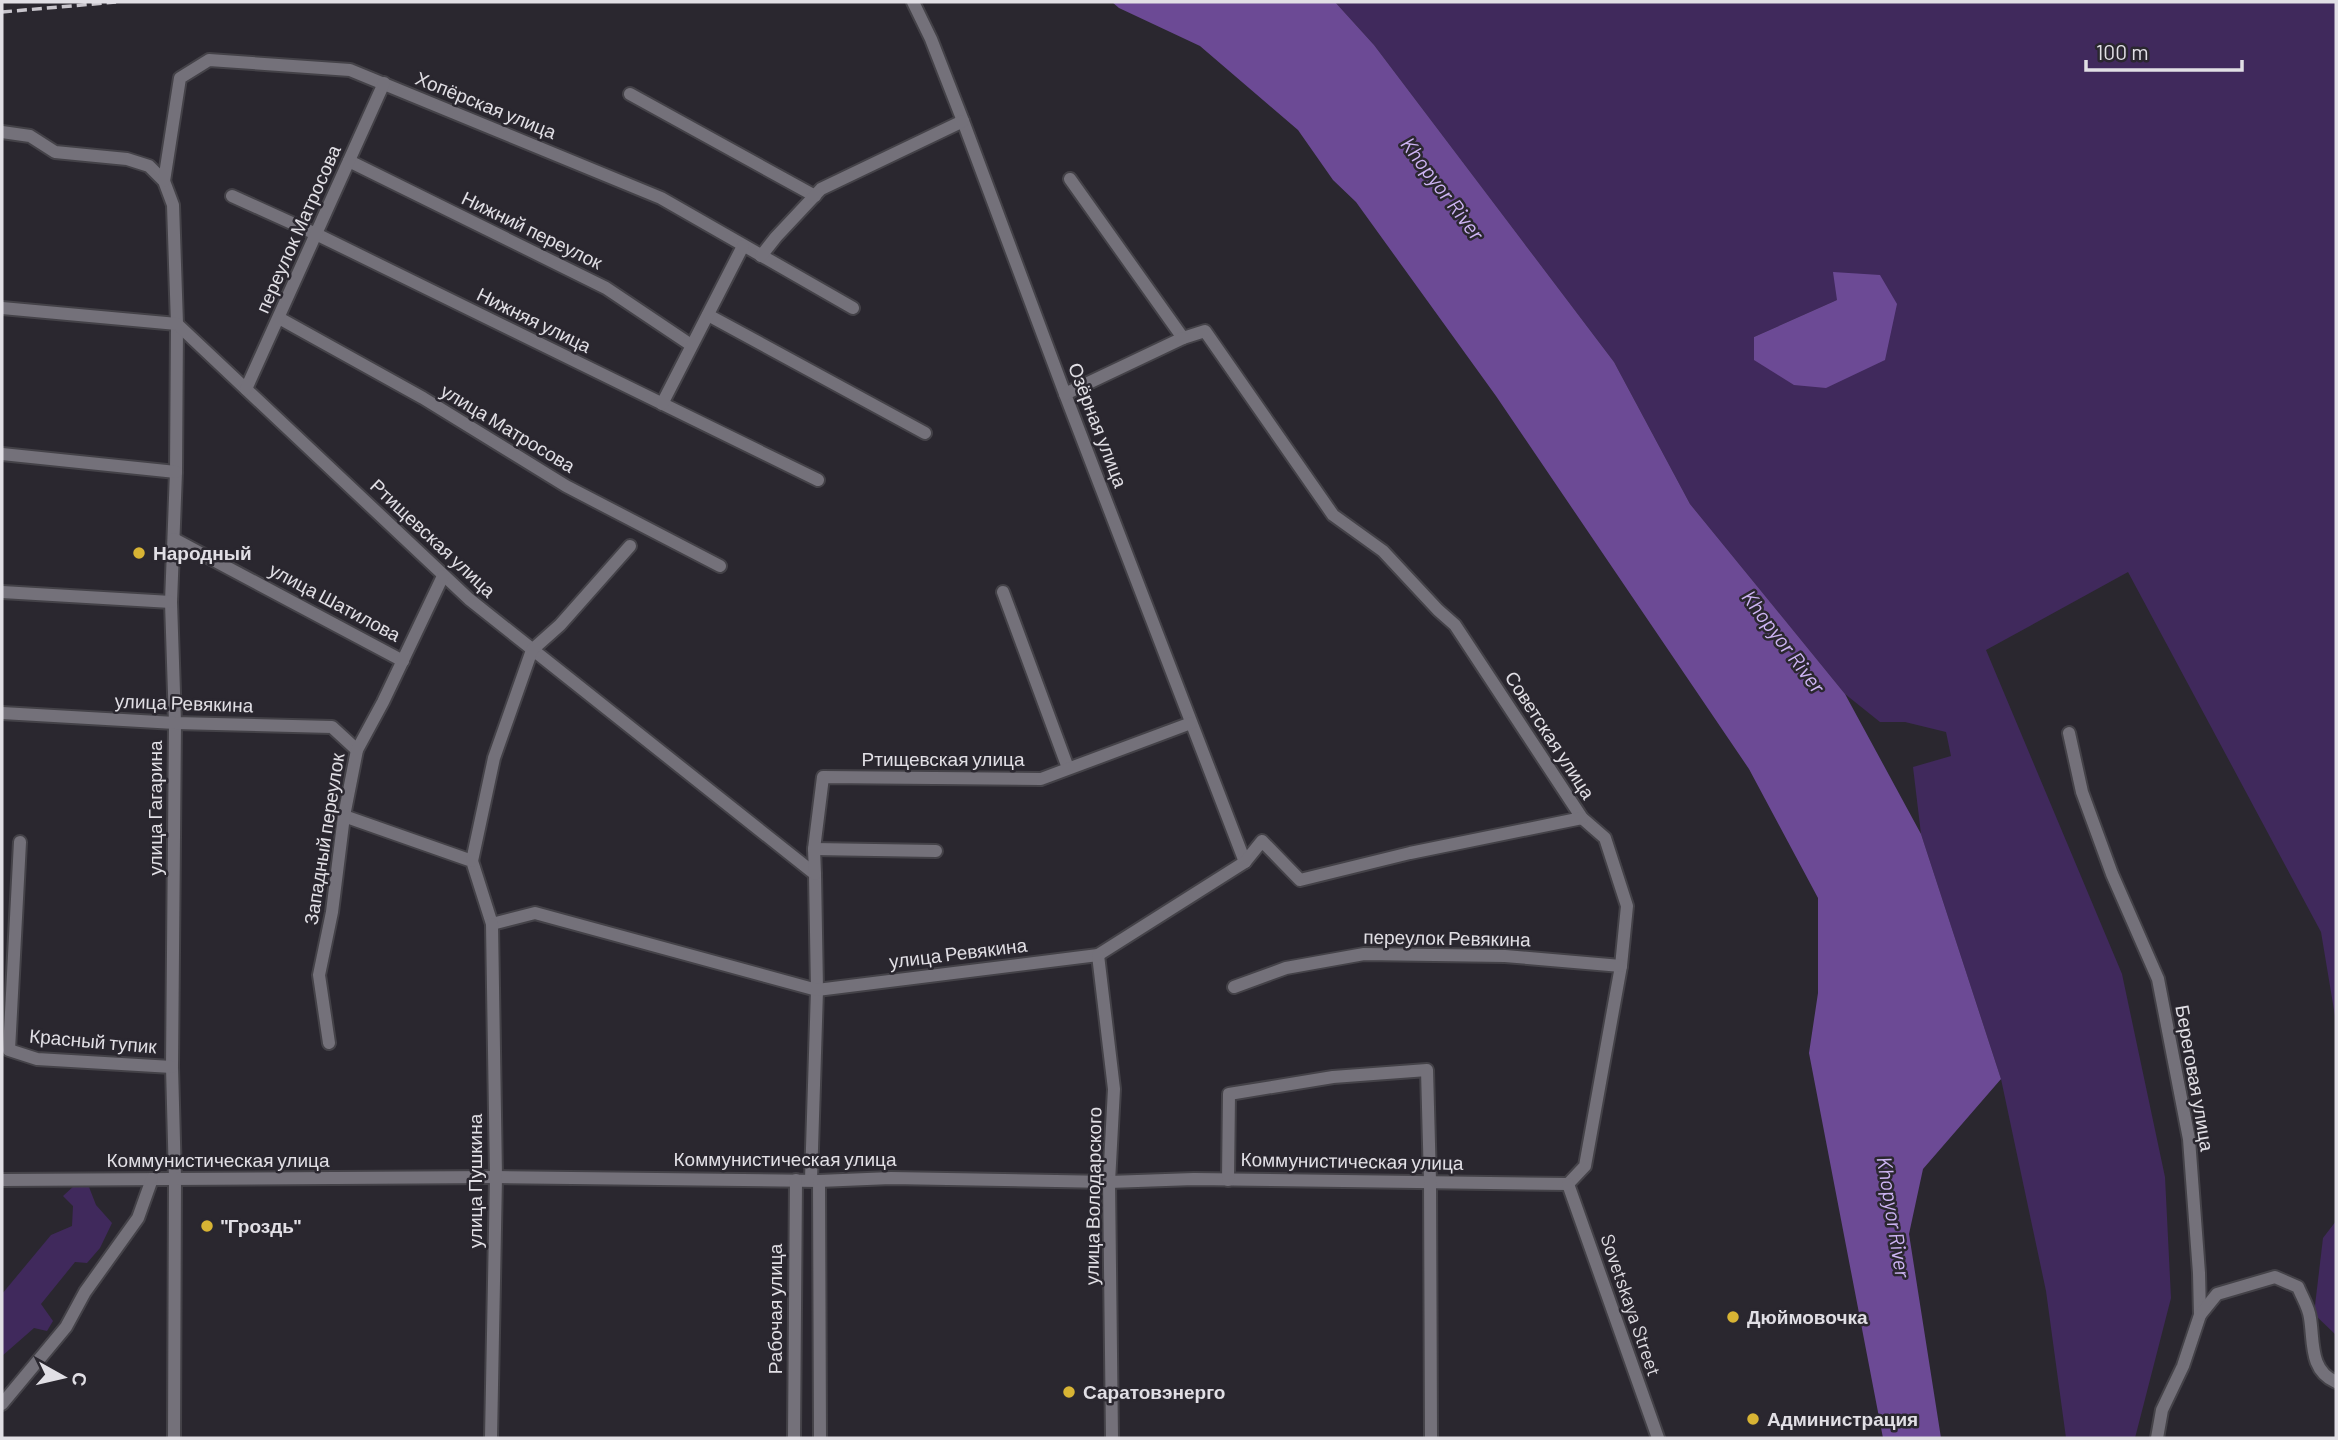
<svg xmlns="http://www.w3.org/2000/svg" width="2338" height="1440" viewBox="0 0 2338 1440" font-family="Barlow,sans-serif">
	<rect width="100%" height="100%" fill="#2a272f"/>
	<g fill="#40295c" fill-rule="evenodd">
		<path d="M1335,2H2336V1022L2321,932L2128,572L1986,650L2122,974L2165,1177L2171,1298L2135,1438H2066L2046,1291L2001,1079L1921,834L1913,767L1951,756L1946,732L1905,722H1880L1845,694L1690,504L1614,362L1374,45ZM1837,300L1754,360V337Z"/>
		<polygon points="75,1185 89,1187 96,1205 112,1223 100,1248 87,1263 75,1262 41,1304 53,1321 47,1331 34,1328 2,1356 2,1294 51,1235 72,1226 73,1206 63,1196"/>
		<polygon points="2336,1221 2336,1335 2314,1314 2323,1238"/>
	</g>
	<g fill="#6c4a95">
		<polygon points="1112,2 1335,2 1374,45 1614,362 1690,504 1845,694 1921,834 2001,1079 1923,1169 1909,1234 1941,1438 1883,1438 1809,1053 1818,993 1818,898 1749,769 1496,396 1356,202 1333,180 1298,130 1200,46 1119,8"/>
		<polygon points="1833,272 1880,275 1897,304 1885,360 1826,388 1794,385 1754,360 1754,337 1837,300"/>
	</g>
	<g fill="none" stroke-linecap="round" stroke-linejoin="round">
		<defs>
			<g id="minor">
				<polyline points="913,2 931,39 963,121 1065,394 1245,862"/>
				<polyline points="630,94 815,196"/>
				<polyline points="2,132 30,136 55,152 127,159 149,166 164,181 173,205 177,324 176,472 171,602 175,723 172,1067 175,1179 174,1438"/>
				<polyline points="349,161 606,288 691,345"/>
				<polyline points="1070,179 1183,338 1205,331 1333,515 1383,551 1438,610 1455,625 1582,818 1605,838 1627,906 1621,966 1585,1166 1568,1184"/>
				<polyline points="164,181 180,78 209,60 350,70 661,198 853,308"/>
				<polyline points="232,196 316,234 818,480"/>
				<polyline points="761,256 776,237 821,189 963,121"/>
				<polyline points="2,308 177,324 469,599 815,874 817,990 811,1180"/>
				<polyline points="708,315 925,433"/>
				<polyline points="279,318 423,398 566,486 720,566"/>
				<polyline points="246,389 384,83"/>
				<polyline points="1065,394 1183,338"/>
				<polyline points="662,404 743,246"/>
				<polyline points="2,454 176,472"/>
				<polyline points="174,539 403,661"/>
				<polyline points="2,592 171,602"/>
				<polyline points="1003,592 1068,768"/>
				<polyline points="2,713 175,723 332,727 357,750"/>
				<polyline points="2069,733 2082,792 2112,874 2158,979 2189,1139 2199,1273 2200,1315 2183,1366 2162,1410 2157,1438"/>
				<polyline points="344,816 472,861 492,924 535,913 817,990 1098,955 1245,862 1262,841 1300,880 1410,853 1582,818"/>
				<polyline points="20,842 9,1050 37,1059 172,1067"/>
				<polyline points="814,849 936,851"/>
				<polyline points="472,861 494,758 532,650 560,625 630,546"/>
				<polyline points="815,874 814,849 823,777 1041,779 1191,723"/>
				<polyline points="1098,955 1114,1089 1109,1182 1112,1438"/>
				<polyline points="1234,987 1286,968 1364,954 1505,956 1621,966"/>
				<polyline points="329,1043 319,975 332,912 344,816 357,750 383,702 443,576"/>
				<polyline points="2,1180 496,1177 819,1181 891,1178 1109,1182 1194,1179 1568,1184"/>
				<polyline points="1228,1180 1229,1094 1333,1077 1427,1070 1430,1181 1431,1438"/>
				<polyline points="819,1181 820,1438"/>
				<polyline points="1568,1184 1658,1438"/>
				<path d="M2200,1315L2217,1294L2275,1277L2298,1287C2302,1297 2309,1308 2310,1318C2314,1342 2309,1370 2336,1382"/>
				<polyline points="2,1404 66,1327 85,1292 138,1218 152,1179"/>
				<polyline points="491,1438 496,1177 492,924"/>
				<polyline points="794,1438 796,1180"/>
			</g>
		</defs>
		<use href="#minor" stroke="#444248" stroke-width="16"/>
		<use href="#minor" stroke="#74717a" stroke-width="12"/>
		<polyline stroke="#c8c5cc" stroke-width="3.5" stroke-dasharray="10 5" stroke-linecap="butt" points="2,12 116,2"/>
	</g>
	<g fill="#d8b434" stroke="#2a272f" stroke-width="2.5">
		<circle cx="139" cy="553" r="7"/>
		<circle cx="207" cy="1226" r="7"/>
		<circle cx="1733" cy="1317" r="7"/>
		<circle cx="1069" cy="1392" r="7"/>
		<circle cx="1753" cy="1419" r="7"/>
	</g>
	<g text-anchor="middle" stroke-width="5" stroke-linejoin="round" paint-order="stroke">
		<g font-size="19" fill="#e1dfe5" stroke="#2a272f">
			<text transform="translate(486 105) rotate(22)" y="7">Хопёрская улица</text>
			<text transform="translate(298 229) rotate(-66)" y="7">переулок Матросова</text>
			<text transform="translate(532 230) rotate(26)" y="7">Нижний переулок</text>
			<text transform="translate(534 320) rotate(26)" y="7">Нижняя улица</text>
			<text transform="translate(1098 425) rotate(69)" y="7">Озёрная улица</text>
			<text transform="translate(508 428) rotate(31)" y="7">улица Матросова</text>
			<text transform="translate(433 538) rotate(43)" y="7">Ртищевская улица</text>
			<text transform="translate(335 602) rotate(28)" y="7">улица Шатилова</text>
			<text transform="translate(184 703) rotate(2)" y="7">улица Ревякина</text>
			<text transform="translate(1550 735) rotate(57)" y="7">Советская улица</text>
			<text x="943" y="766">Ртищевская улица</text>
			<text transform="translate(155 808) rotate(-90)" y="7">улица Гагарина</text>
			<text transform="translate(324 839) rotate(-81)" y="7">Западный переулок</text>
			<text transform="translate(1447 938) rotate(1)" y="7">переулок Ревякина</text>
			<text transform="translate(958 953) rotate(-7)" y="7">улица Ревякина</text>
			<text transform="translate(93 1041) rotate(5)" y="7">Красный тупик</text>
			<text transform="translate(2195 1078) rotate(80)" y="7">Береговая улица</text>
			<text x="785" y="1166">Коммунистическая улица</text>
			<text x="218" y="1167">Коммунистическая улица</text>
			<text transform="translate(1352 1161) rotate(1)" y="7">Коммунистическая улица</text>
			<text transform="translate(475 1181) rotate(-90)" y="7">улица Пушкина</text>
			<text transform="translate(1093 1196) rotate(-89)" y="7">улица Володарского</text>
			<text transform="translate(1631 1305) rotate(71)" y="7">Sovetskaya Street</text>
			<text transform="translate(775 1309) rotate(-90)" y="7">Рабочая улица</text>
		</g>
		<g font-size="19" font-weight="bold" fill="#e1dfe5" stroke="#2a272f" text-anchor="start">
			<text x="153" y="560">Народный</text>
			<text x="221" y="1233">"Гроздь"</text>
			<text x="1747" y="1324">Дюймовочка</text>
			<text x="1083" y="1399">Саратовэнерго</text>
			<text x="1767" y="1426">Администрация</text>
		</g>
		<g font-size="21" font-style="italic" fill="#cdb4f3" stroke="#2a272f">
			<text transform="translate(1442 189) rotate(53)" y="7">Khopyor River</text>
			<text transform="translate(1783 642) rotate(53)" y="7">Khopyor River</text>
			<text transform="translate(1893 1217) rotate(81)" y="7">Khopyor River</text>
		</g>
	</g>
	<rect width="2338" height="1440" fill="none" stroke="#e1dfe5" stroke-width="7"/>
	<g transform="translate(63 1377) rotate(98)" stroke="#2a272f" stroke-width="5" paint-order="stroke">
	<path d="M0-5L12 26L0 18L-12 26Z" fill="#e1dfe5"/>
	<text y="-10" font-size="19" font-weight="bold" text-anchor="middle" fill="#e1dfe5">С</text>
	</g>
	<path d="M2086 60v10h156v-10" fill="none" stroke="#e1dfe5" stroke-width="3.5"/>
	<text x="2096" y="60" font-size="21" fill="#e1dfe5" stroke="#2a272f" stroke-width="5" paint-order="stroke">100 m</text>
</svg>
